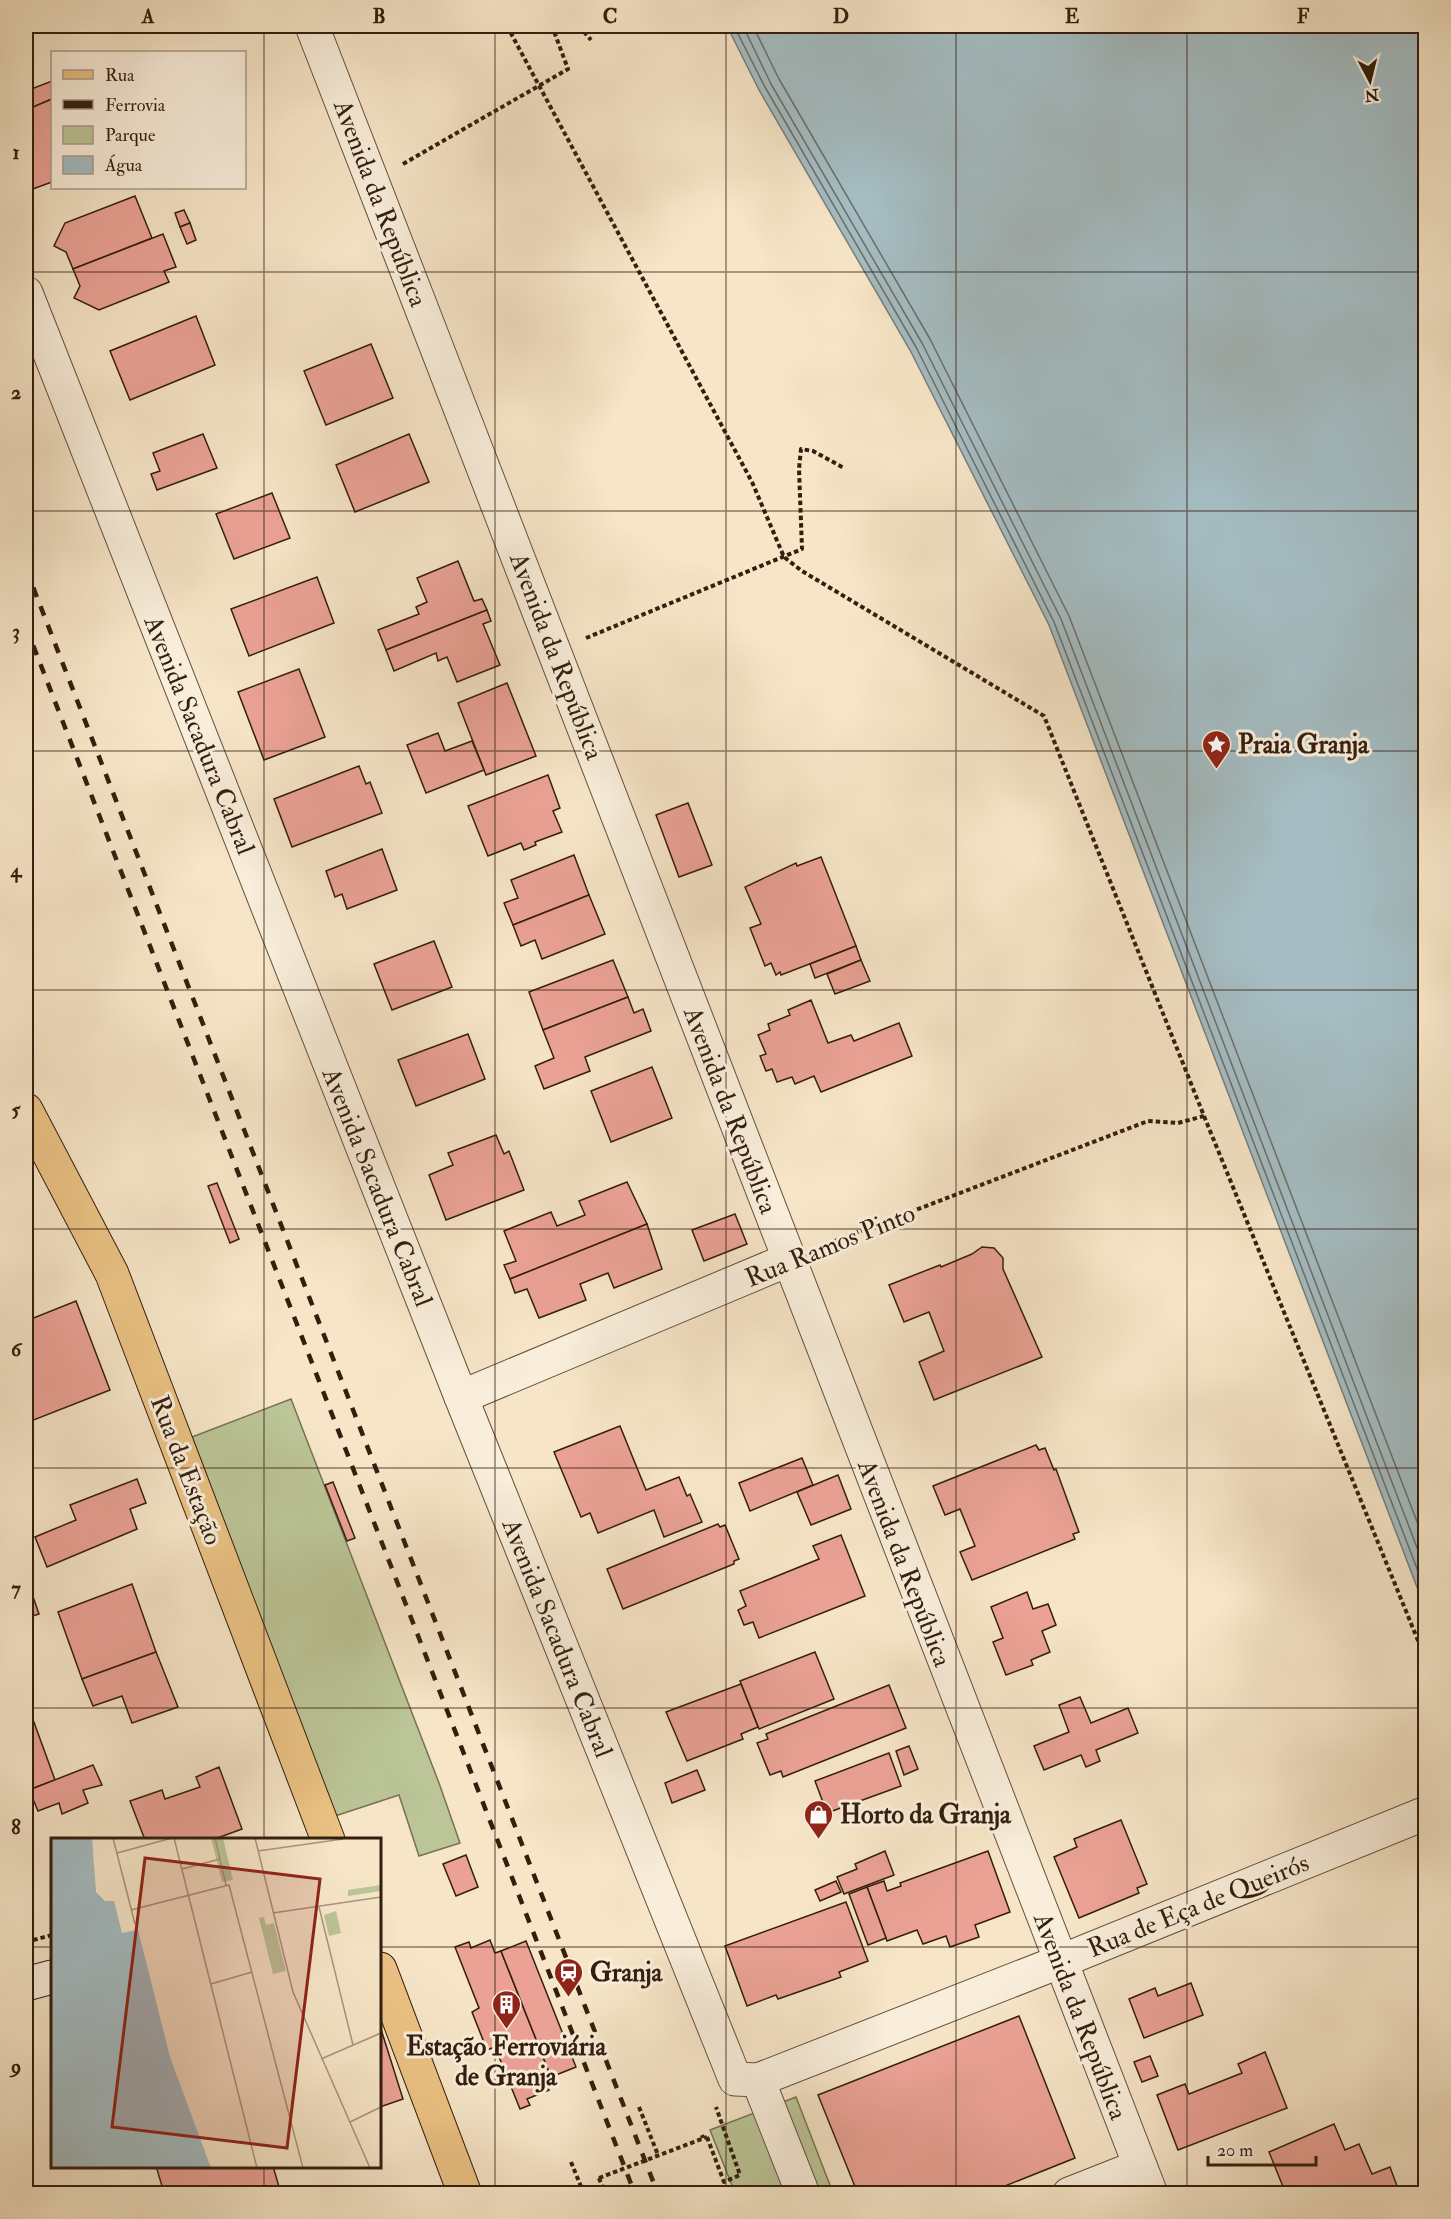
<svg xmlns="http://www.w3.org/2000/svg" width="1451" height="2219" viewBox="0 0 1451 2219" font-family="'IM FELL Double Pica',serif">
	<rect width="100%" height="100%" fill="#f6e5c7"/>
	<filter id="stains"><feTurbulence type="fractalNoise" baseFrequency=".00333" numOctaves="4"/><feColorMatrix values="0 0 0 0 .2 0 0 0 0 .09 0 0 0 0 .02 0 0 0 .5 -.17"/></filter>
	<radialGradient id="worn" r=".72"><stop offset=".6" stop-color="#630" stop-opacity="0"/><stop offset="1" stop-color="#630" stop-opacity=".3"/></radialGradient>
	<g fill="#bbc597" stroke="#777252" stroke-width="1.5">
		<polygon points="291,1399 439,1783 460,1843 419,1856 399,1795 335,1816 192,1437"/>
		<polygon points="796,2097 833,2193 735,2193 710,2130"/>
	</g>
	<polygon fill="#a4bcc2" stroke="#777d7a" stroke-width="1.5" points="727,26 1425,26 1425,1608 1049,625 910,350 759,90"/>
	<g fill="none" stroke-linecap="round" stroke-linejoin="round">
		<g stroke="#6c6d68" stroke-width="1.5">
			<polyline points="734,26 765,87 916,347 1054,622 1426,1592"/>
			<polyline points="743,26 771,84 922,343 1061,619 1426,1571"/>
			<polyline points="753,26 779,79 930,339 1069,616 1426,1545"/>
		</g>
	</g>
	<g fill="#eba295" stroke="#331e0e" stroke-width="1.5">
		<polygon points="52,81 52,99 26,110 26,91"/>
		<polygon points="52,99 52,182 30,190 26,179 26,110"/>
		<polygon points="135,196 152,238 73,269 66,252 54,246 65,223"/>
		<polygon points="184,210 190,223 180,227 175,213"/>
		<polygon points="190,223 196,240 187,244 180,227"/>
		<polygon points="163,234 176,267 164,271 169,282 99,310 74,298 80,286 73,269"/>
		<polygon points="196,316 215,365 130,400 110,351"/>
		<polygon points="371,344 393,398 326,425 304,371"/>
		<polygon points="203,434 217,468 157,490 151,474 160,471 153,453"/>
		<polygon points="409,434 429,482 355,512 336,465"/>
		<polygon points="272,493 290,538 234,559 216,514"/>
		<polygon points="458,561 474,601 482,599 487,610 386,650 378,630 419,614 416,607 427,602 417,578"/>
		<polygon points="317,577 334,623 249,656 231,609"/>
		<polygon points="487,610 491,621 483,624 500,665 457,682 447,657 438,661 436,653 394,671 386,650"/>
		<polygon points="299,669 325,737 264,760 238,692"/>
		<polygon points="507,683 536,756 486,775 458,703"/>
		<polygon points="438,733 445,751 472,741 484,770 426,793 407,745"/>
		<polygon points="359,766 366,784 370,782 382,813 292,847 274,799"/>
		<polygon points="548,775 560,808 553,811 562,832 535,842 536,845 524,850 521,843 488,856 468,806"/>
		<polygon points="688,803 712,865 679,877 656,815"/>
		<polygon points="382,849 397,890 347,909 342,894 335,897 326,871"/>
		<polygon points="574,855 589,895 513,925 504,903 518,898 511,880"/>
		<polygon points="821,857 856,946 781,975 780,972 776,975 771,963 765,966 750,928 761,924 745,887 796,863 797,866"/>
		<polygon points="589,895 605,934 542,959 535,940 521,946 513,925"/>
		<polygon points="434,941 452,987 392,1010 374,964"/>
		<polygon points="856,946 861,960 815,978 810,964"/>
		<polygon points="613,960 628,997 543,1030 529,992"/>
		<polygon points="861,960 870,981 835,994 827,974"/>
		<polygon points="628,997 634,1013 643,1009 651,1031 585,1057 590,1071 544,1089 535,1066 554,1058 543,1030"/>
		<polygon points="811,1000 828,1043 851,1035 854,1041 899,1023 912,1056 821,1092 814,1076 795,1084 792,1077 777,1082 772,1069 766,1071 760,1056 766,1054 758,1035 770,1030 768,1024 790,1015 788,1010"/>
		<polygon points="468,1034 485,1079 416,1106 398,1060"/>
		<polygon points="652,1067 672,1118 611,1142 591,1091"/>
		<polygon points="496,1135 504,1154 509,1151 524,1190 446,1220 429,1175 453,1165 448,1153"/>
		<polygon points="627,1182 647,1224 510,1279 504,1265 516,1261 504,1231 551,1212 557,1226 585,1215 579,1201"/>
		<polygon points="217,1183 239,1239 230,1243 208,1186"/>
		<polygon points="735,1214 747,1244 704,1261 692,1230"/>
		<polygon points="647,1224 662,1269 614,1288 608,1273 580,1284 586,1300 539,1318 527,1289 515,1293 510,1279"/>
		<polygon points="982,1247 994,1248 1003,1258 1003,1269 1042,1357 934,1400 919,1362 944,1351 929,1312 904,1322 889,1285 940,1265 941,1267 972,1254"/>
		<polygon points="76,1301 110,1390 26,1423 26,1321"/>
		<polygon points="620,1426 646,1490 679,1477 687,1496 690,1494 702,1522 664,1537 654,1510 598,1533 590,1513 581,1517 554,1452"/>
		<polygon points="1036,1445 1039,1450 1045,1448 1054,1470 1056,1469 1079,1532 1073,1534 1075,1539 972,1580 960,1552 975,1546 960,1509 945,1515 933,1486"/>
		<polygon points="802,1458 813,1485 750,1511 739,1483"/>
		<polygon points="838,1475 851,1509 811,1525 797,1492"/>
		<polygon points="137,1479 146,1503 130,1509 137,1529 47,1567 35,1537 76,1520 70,1505"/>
		<polygon points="333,1482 355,1538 347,1541 325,1485"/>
		<polygon points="718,1524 720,1527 725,1525 739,1559 734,1561 734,1564 623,1609 607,1569"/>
		<polygon points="841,1535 865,1596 759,1638 753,1622 744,1625 738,1610 746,1606 740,1591 819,1559 813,1546"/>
		<polygon points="132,1584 156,1652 82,1679 58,1612"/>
		<polygon points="31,1591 39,1614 26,1618 26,1592"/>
		<polygon points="1027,1592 1033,1609 1048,1604 1056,1625 1042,1631 1050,1652 1031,1660 1033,1665 1006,1675 993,1642 1003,1638 991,1607"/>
		<polygon points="156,1652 178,1707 132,1723 122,1696 93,1706 82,1679"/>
		<polygon points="815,1652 834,1699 759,1729 740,1681"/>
		<polygon points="741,1684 758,1727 741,1734 743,1739 687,1761 666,1712"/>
		<polygon points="889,1685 906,1728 783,1777 781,1771 770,1775 757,1743 768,1739 766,1734"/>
		<polygon points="1080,1697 1091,1723 1128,1708 1138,1733 1096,1750 1100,1761 1086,1767 1081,1755 1044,1770 1034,1746 1069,1732 1059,1705"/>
		<polygon points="31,1714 55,1780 26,1791 26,1716"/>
		<polygon points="909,1746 918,1769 904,1775 896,1751"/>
		<polygon points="889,1753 901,1786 827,1813 815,1781"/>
		<polygon points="93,1765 102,1785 83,1790 88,1803 62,1814 59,1803 38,1811 29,1790"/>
		<polygon points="219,1767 242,1829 212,1840 145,1840 130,1801 162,1790 165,1799 200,1787 196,1777"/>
		<polygon points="697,1770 705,1790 672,1803 665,1783"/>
		<polygon points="1121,1820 1147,1884 1137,1888 1139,1893 1079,1918 1054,1857 1077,1847 1074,1839"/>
		<polygon points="885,1851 894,1875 844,1894 837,1877 857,1869 855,1864"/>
		<polygon points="988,1851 1010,1912 975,1925 979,1937 950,1947 946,1936 923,1944 917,1930 887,1941 867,1887 884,1881 887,1891 901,1886 900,1883"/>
		<polygon points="466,1855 478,1887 456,1896 443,1864"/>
		<polygon points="836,1881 841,1892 820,1901 815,1890"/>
		<polygon points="867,1887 886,1938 868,1945 849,1894"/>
		<polygon points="846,1902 868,1961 839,1972 841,1977 778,1999 776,1995 747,2006 725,1946"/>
		<polygon points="490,1940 495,1953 501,1951 551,2077 545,2080 549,2090 527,2099 530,2105 520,2109 495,2047 487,2050 472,2012 479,2008 455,1947 469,1942 471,1948"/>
		<polygon points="526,1941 576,2067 551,2077 501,1951"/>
		<polygon points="1191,1983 1203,2015 1144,2038 1129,1999 1155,1988 1158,1996"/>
		<polygon points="1019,2016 1075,2158 985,2194 858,2194 818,2095"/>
		<polygon points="380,2026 403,2099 380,2107"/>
		<polygon points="1265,2052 1287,2108 1178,2150 1157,2095 1185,2084 1189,2094 1242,2073 1238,2064"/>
		<polygon points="1150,2056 1158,2076 1142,2082 1134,2062"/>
		<polygon points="1334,2124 1345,2150 1359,2144 1372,2174 1390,2167 1400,2194 1286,2194 1269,2152"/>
		<polygon points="156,2166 273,2166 281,2194 139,2194 162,2186"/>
	</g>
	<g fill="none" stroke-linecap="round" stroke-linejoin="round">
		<defs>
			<g id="minor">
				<path d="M312,26C593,748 866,1473 1151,2194"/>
				<polyline points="26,293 461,1397 735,2079 758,2080 1059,1962 1426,1813"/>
				<polyline points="461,1397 788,1260"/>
				<polyline points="758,2080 803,2194"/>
				<polyline points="1069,2194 1140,2166"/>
			</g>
			<polyline id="secondary" points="26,1984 52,1977"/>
			<g id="primary">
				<polyline points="26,1110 112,1274 328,1840"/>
				<polyline points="380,1969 465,2194"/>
			</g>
		</defs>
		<use href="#minor" stroke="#64503c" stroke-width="35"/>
		<use href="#secondary" stroke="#331e0e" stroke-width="35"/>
		<use href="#primary" stroke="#331e0e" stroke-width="35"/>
		<g stroke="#331e0e" stroke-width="4" stroke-dasharray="4.5 3" stroke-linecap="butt">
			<polyline points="579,26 591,40"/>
			<polyline points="403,164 568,69 552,26"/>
			<polyline points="586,638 802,549 799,469 801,449 813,451 844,468"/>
			<polyline points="819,1247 1148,1121 1178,1123 1204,1116"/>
			<polyline points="26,1942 52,1935"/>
			<polyline points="639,2107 658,2155"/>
			<polyline points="702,2135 703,2138"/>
			<polyline points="707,2137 724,2182 740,2175 716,2107"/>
			<polyline points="571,2162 584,2194"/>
			<polyline points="599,2178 605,2194"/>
		</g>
		<use href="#minor" stroke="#f9eedb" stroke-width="33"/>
		<use href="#secondary" stroke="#f9eedb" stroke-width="33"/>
		<use href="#primary" stroke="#ebc284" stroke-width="33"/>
		<g stroke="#331e0e" stroke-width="4.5" stroke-dasharray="10 10" stroke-linecap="butt">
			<polyline points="26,569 658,2194"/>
			<polyline points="26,627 635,2194"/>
		</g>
		<g stroke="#331e0e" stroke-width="4" stroke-dasharray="4.5 3" stroke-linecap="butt">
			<polyline points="507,26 752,482 784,557 802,571 1044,716 1204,1116 1419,1643"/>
			<polyline points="599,2178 707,2137"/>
		</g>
	</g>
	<path fill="none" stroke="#331e0e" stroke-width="1.5" stroke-opacity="0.55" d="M264,26V1840M495,26V2194M726,26V2194M956,26V2194M1187,26V2194M26,272H1426M26,511H1426M26,751H1426M26,990H1426M26,1229H1426M26,1468H1426M26,1708H1426M26,1947H52M380,1947H1426M264,2166V2194"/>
	<defs>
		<symbol id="sight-pin" viewBox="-11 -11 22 30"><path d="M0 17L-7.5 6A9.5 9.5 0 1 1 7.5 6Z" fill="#8f2418" stroke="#f9eedb"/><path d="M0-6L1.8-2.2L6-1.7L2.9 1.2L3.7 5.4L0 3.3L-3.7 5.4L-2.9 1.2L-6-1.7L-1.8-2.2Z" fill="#fff"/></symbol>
		<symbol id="shop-pin" viewBox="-11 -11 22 30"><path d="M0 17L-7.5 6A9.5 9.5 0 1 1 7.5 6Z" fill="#8f2418" stroke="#f9eedb"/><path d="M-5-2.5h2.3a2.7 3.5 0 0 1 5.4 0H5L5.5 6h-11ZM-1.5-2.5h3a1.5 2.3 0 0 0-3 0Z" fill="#fff"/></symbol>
		<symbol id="station-pin" viewBox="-11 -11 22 30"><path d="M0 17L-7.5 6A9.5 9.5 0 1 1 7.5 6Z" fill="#8f2418" stroke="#f9eedb"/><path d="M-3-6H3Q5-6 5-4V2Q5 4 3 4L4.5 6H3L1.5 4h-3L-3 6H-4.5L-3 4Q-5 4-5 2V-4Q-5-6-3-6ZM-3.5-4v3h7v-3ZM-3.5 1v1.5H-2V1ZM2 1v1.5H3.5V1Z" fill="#fff"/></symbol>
		<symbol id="building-pin" viewBox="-11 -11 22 30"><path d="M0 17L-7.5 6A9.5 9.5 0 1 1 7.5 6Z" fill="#8f2418" stroke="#f9eedb"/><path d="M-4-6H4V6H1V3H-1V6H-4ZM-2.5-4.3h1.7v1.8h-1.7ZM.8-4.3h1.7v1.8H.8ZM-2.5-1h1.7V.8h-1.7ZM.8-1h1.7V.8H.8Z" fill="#fff"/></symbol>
	</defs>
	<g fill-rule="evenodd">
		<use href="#sight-pin" x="1200" y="728" width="33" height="45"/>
		<use href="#shop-pin" x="802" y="1798" width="33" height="45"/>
		<use href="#station-pin" x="552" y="1956" width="33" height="45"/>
		<use href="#building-pin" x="490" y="1988" width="33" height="45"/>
	</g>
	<g text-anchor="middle" stroke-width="6" stroke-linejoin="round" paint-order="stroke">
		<g font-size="26" fill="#331e0e" stroke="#f9eedb">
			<text transform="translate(381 203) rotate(69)" y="9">Avenida da República</text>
			<text transform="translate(557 656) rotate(69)" y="9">Avenida da República</text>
			<text transform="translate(200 735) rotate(68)" y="9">Avenida Sacadura Cabral</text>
			<text transform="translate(731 1110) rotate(69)" y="9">Avenida da República</text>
			<text transform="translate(378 1187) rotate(68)" y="9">Avenida Sacadura Cabral</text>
			<text transform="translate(830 1245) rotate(-22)" y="9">Rua Ramos Pinto</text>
			<text transform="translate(187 1470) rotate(69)" y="9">Rua da Estação</text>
			<text transform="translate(905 1563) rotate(69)" y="9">Avenida da República</text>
			<text transform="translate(558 1638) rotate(68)" y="9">Avenida Sacadura Cabral</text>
			<text transform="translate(1198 1905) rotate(-22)" y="9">Rua de Eça de Queirós</text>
			<text transform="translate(1081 2016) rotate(69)" y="9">Avenida da República</text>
		</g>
		<g font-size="26" font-weight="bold" fill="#331e0e" stroke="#f9eedb" text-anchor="start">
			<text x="1238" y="753">Praia Granja</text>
			<text x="840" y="1823">Horto da Granja</text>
			<text x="590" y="1981">Granja</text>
			<text x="506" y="2055" text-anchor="middle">Estação Ferroviária<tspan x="506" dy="30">de Granja</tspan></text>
		</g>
	</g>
	<g transform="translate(51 1838)">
		<rect width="330" height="330" fill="#f6e5c7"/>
		<path d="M160,0H172L182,42L171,44ZM330,47V53L297,58V52ZM285,73L290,95L278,98L273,77ZM213,79L215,87L223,85L235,133L222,136L208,80Z" fill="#bbc597"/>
		<path d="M0,0H41L45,54L54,63H63L71,95L87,92L119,219L160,330H0Z" fill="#a4bcc2"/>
		<path fill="none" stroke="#a8957d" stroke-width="1.5" d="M62,0L84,86M123,0L206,330M164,0L175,47M204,0L242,154L319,330M207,13L292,1M66,15L121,0M131,31L169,21M268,69L302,207M80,72L178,47L252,330M222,75L330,59M160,146L201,134M270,221L330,195M299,284L330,269"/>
		<path fill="#8f2418" fill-opacity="0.15" stroke="#8f2418" stroke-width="3" d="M94,20L269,41L236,310L61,289Z"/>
		<rect width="330" height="330" fill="none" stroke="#331e0e" stroke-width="3"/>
	</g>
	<rect width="1451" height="2219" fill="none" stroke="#f6e5c7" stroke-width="66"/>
	<rect x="51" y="51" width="195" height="138" fill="#f9eedb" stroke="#aa9b89" stroke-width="1.5"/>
	<rect x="63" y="70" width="30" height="9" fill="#ebc284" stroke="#aa9b89" stroke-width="1.5"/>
	<text x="105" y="81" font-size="18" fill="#331e0e">Rua</text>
	<rect x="63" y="100" width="30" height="9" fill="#331e0e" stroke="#aa9b89" stroke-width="1.5"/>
	<text x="105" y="111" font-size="18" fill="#331e0e">Ferrovia</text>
	<rect x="63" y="126" width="30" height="18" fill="#bbc597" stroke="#aa9b89" stroke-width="1.5"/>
	<text x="105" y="141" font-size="18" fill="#331e0e">Parque</text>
	<rect x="63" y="156" width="30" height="18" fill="#a4bcc2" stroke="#aa9b89" stroke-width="1.5"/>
	<text x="105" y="171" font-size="18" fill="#331e0e">Água</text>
	<g transform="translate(1370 81) rotate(173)" stroke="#f9eedb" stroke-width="4.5" paint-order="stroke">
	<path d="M0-4.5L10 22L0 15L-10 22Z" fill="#331e0e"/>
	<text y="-9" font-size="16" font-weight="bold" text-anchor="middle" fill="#331e0e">N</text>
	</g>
	<path d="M1208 2156v9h108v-9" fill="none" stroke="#331e0e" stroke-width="3"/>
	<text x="1217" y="2156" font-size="18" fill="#331e0e" stroke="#f9eedb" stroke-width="4.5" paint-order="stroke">20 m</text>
	<rect x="33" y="33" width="1385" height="2153" fill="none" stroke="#331e0e" stroke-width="2"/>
	<g font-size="20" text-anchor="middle" font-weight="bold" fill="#331e0e">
		<text x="148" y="23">A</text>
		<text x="379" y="23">B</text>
		<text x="610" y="23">C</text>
		<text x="841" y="23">D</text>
		<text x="1072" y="23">E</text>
		<text x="1303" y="23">F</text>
		<text x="16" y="159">1</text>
		<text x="16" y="399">2</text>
		<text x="16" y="638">3</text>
		<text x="16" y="877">4</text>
		<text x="16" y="1116">5</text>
		<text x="16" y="1356">6</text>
		<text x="16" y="1595">7</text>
		<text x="16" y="1834">8</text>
		<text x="16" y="2073">9</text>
	</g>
	<rect width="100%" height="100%" filter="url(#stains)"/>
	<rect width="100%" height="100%" fill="url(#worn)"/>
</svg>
